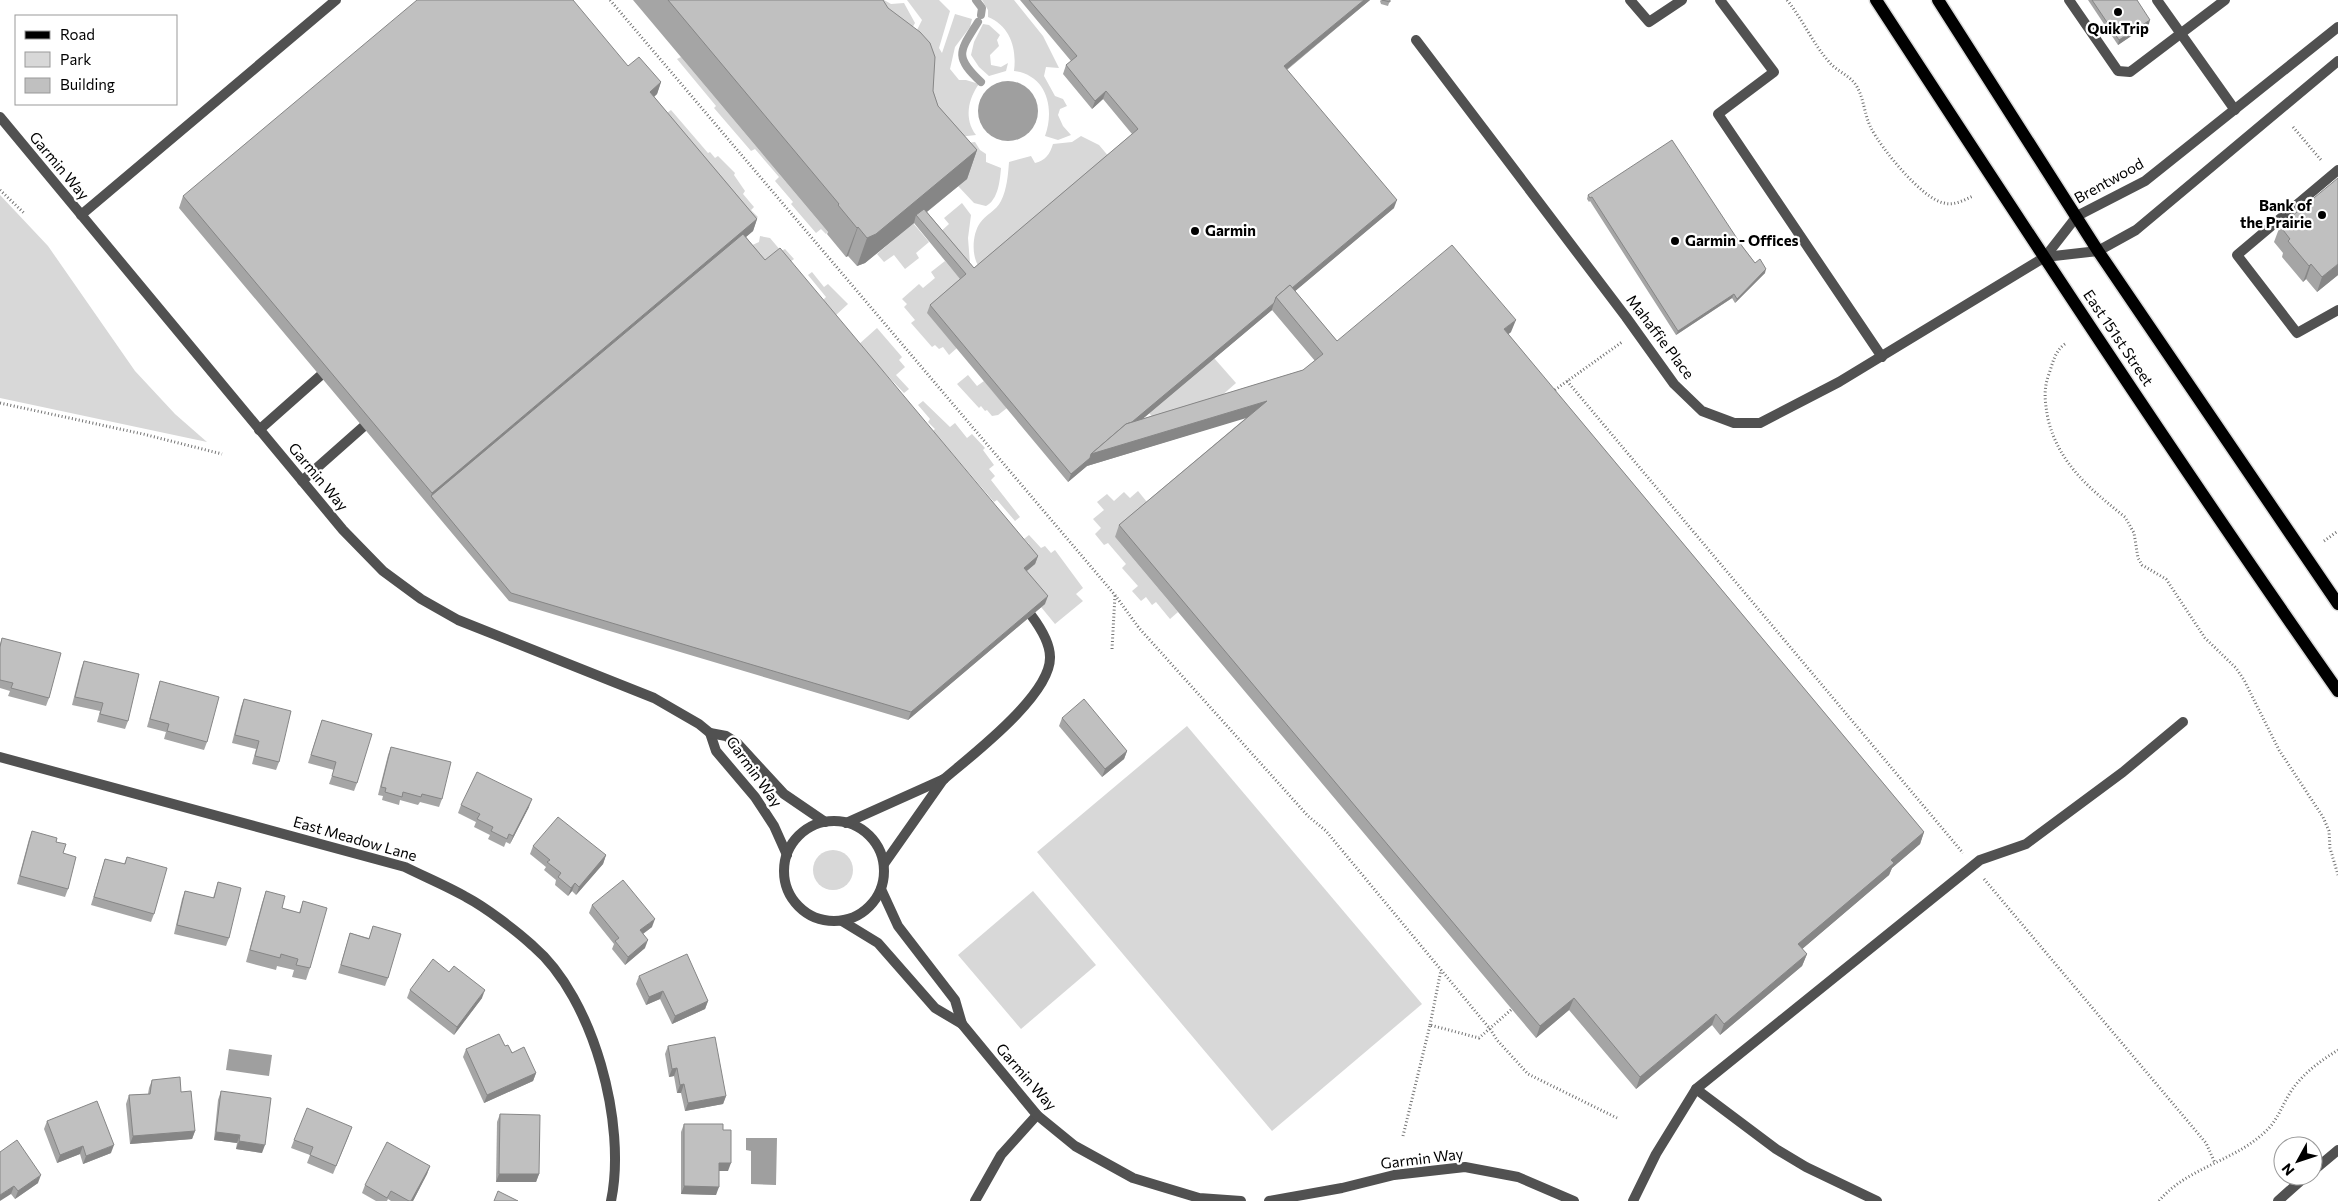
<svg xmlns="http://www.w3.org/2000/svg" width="2338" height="1201" viewBox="0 0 2338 1201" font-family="Commissioner,sans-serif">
	<rect width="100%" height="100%" fill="#fff"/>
	<g fill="#d8d8d8">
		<polygon points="856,0 884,0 891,4 904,3 915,23 911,30"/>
		<path d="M907,0H939L950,11L939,48L942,53L955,14L972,19L970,27L955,47L950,69L959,80H966L979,84C968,99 964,119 976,135L932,140L917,30L922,20Z"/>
		<path d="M982,0H1014L1043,36L1059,68L1046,67L1044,76L1055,96L1063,99L1067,106L1060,109L1058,115L1063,126L1071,135L1058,140L1045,136C1055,109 1047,75 1014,71C1017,48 1010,26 988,17V10Z"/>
		<polygon points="983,24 989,25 1000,35 997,40 999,46 990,55 991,65 1001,67 1008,63 1006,71 989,76 979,67 971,55 974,42"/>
		<polygon points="681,57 828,232 826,234 821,229 816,233 791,204 793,202 775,181 779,177 755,149 751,151 714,108 716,106 677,59"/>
		<polygon points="671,110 708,153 710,152 715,158 718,156 735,173 734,175 745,191 743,194 754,207 751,210 758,217 754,221 667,113"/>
		<path d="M1081,136L1099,145L1110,158L980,268C971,258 972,234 980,223C986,214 996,211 1001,201C1007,189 1008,175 1009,162L1031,156L1035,163C1045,161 1050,154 1053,144L1072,142Z"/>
		<path d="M975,142L980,150L986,154V162L1001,168C1000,181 998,200 986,206L974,203L958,186L966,179L967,143Z"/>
		<polygon points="0,195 48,246 135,371 175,414 207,442 0,398"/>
		<polygon points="962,203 971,215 968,238 970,264 937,235 949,224 944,218"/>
		<polygon points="913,223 929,242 916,253 919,258 905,269 894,255 884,262 877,254"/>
		<polygon points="760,236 770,238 781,251 785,249 794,259 785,266 762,268 746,248 759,242"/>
		<polygon points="945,261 963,282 957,348 949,355 943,347 939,349 935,345 932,347 911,323 915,320 904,307 907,304 902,299 919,284 923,288 935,278 931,272"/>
		<polygon points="812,272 824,287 828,284 848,304 836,315 823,300 826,297 808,275"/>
		<polygon points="877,328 902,357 899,360 905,367 896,375 909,389 904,393 858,345"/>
		<polygon points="1214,358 1236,383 1204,411 1159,425 1149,413"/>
		<polygon points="968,375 977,386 984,381 1007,408 998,415 992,416 987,410 985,411 981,406 979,408 957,384"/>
		<polygon points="923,401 950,427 955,423 967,438 972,434 985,448 983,450 994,465 989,469 995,476 991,480 1020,517 1015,521 997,500 994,502 933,431 935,429 928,422 930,419 918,405"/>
		<polygon points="1138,491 1151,507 1115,537 1178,612 1170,619 1156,602 1152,605 1146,597 1141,601 1132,591 1138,586 1122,568 1126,564 1108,543 1104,545 1095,534 1101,528 1093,519 1104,510 1097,502 1107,494 1114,501 1124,492 1130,498"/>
		<polygon points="1029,535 1041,548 1045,546 1051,553 1055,550 1083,588 1076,594 1083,601 1055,624 1041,607 1045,604 1021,576 1023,549 1029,544 1024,539"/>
		<polygon points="1187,726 1422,1004 1272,1131 1037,852"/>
		<circle cx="833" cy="870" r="20"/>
		<polygon points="1033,891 1096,965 1021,1029 958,955"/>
	</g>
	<g fill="#9f9f9f">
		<circle cx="1008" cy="111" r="30"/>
		<polygon points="229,1049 272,1055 269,1076 226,1070"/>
		<polygon points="746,1138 777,1138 776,1185 751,1184 751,1151 746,1150"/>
	</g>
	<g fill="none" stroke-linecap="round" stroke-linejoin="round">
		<g stroke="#9f9f9f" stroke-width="8">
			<polyline points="976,0 982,8 981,15"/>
			<path d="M978,22C960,51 953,56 981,82"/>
		</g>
		<defs>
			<g id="primary">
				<path d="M1876,0C2027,232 2179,464 2338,691"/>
				<polyline points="1938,0 2098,251 2338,604"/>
			</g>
		</defs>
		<use href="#primary" stroke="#dbdbdb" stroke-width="15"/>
		<g stroke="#737373" stroke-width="3" stroke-dasharray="1 2.5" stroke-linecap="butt">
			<polyline points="610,0 1115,595 1139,628 1308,816 1326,831 1490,1029 1497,1040 1528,1074 1617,1118"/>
			<path d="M1787,0C1803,20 1813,44 1830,63C1837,71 1849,75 1856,85C1864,98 1864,114 1871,128C1881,148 1922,199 1944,203C1954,206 1964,200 1973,196"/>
			<polyline points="2293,127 2321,160"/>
			<polyline points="0,190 25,214"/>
			<path d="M2065,344C2055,351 2053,362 2049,374C2043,390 2045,402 2048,419C2059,464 2090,489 2125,517L2134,533L2138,558L2142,565L2166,579L2205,638L2236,668L2244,680L2279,750L2323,817L2329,831L2330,848L2338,875"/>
			<polyline points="1567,381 1963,853"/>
			<polyline points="1552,392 1622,342"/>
			<polyline points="0,403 143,434 222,454"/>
			<polyline points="2324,541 2338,531"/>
			<polyline points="1112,649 1115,595"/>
			<polyline points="1984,879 2206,1143 2215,1163"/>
			<polyline points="1430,1025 1441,970"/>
			<polyline points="1403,1136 1430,1025 1479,1038 1512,1009"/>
			<path d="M2159,1201C2187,1167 2237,1161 2268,1129C2279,1118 2284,1100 2294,1087C2306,1071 2322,1060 2338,1050"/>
		</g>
		<g stroke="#515151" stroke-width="10">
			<polyline points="1630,0 1649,22 1682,0"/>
			<polyline points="1720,0 1774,72 1718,114 1882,357"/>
			<polyline points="2069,0 2118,71 2130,72 2225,0"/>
			<polyline points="2157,0 2235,110"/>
			<polyline points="1416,40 1626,317 1674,384 1702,411 1734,423 1760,423 1839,382 2045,257"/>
			<polyline points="2338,170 2237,255 2297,333 2338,310"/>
			<polyline points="259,430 320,376"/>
			<polyline points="302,481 363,427"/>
			<path d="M944,779C972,755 1051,695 1050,657C1050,642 1040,627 1031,615"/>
			<polyline points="1696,1089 1776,1149 1806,1167 1877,1201"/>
			<polyline points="975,1201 1001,1155 1037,1115"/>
			<polyline points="1633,1201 1656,1154 1696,1089 1980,860 2026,844 2123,772 2183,722"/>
		</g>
		<g stroke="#515151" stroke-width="10">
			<polyline points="0,117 343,530 383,571 421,599 458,620 654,698 699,724 710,733 716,751 755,797 774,826 787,855"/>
			<polyline points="81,215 336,0"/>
			<polyline points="2045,257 2077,216 2145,181 2338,27"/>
			<polyline points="2045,257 2098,251 2136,230 2338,61"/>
			<polyline points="710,733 726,736 737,743 784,794 825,822"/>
			<path d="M0,757L405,867C425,877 447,886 466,897C485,907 517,931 533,946C594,998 627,1125 611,1201"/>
			<circle cx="834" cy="871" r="50"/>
			<polyline points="846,823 944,779"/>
			<polyline points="884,864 943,780"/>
			<polyline points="881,889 898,926 955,1000 962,1024"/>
			<polyline points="842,921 878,943 935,1008 962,1024 1037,1115 1075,1146 1133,1178 1199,1198 1241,1201"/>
			<polyline points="1269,1201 1342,1188 1394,1175 1465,1167 1518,1177 1574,1201"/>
		</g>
		<g stroke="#515151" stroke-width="10">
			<polyline points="2313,1171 2338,1150"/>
			<polyline points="2278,1201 2306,1176"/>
		</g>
		<use href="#primary" stroke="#000" stroke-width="12"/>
	</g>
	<g fill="#a5a5a5" fill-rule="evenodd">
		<path d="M633,0H883L933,91L938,106L977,150L967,179L927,212L974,268L1132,134L1103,99L1092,109L1063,74L1066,65L1071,61L1020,0H1370L1287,70L1394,208L1295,291L1337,341L1511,332L1508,334L1924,832L1920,844L1892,868L1889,875L1802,949L1807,954L1802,966L1720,1035L1712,1025L1636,1089L1569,1010L1536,1038L1115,537L1119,525L1247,417L1087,466L1068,482L927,313L930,305L960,279L914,223L865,263L857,266L848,256L846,257L827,234L828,232ZM1272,310L1315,361L1303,370L1142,419Z"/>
		<polygon points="1381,0 1390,0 1388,6 1381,4 1380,1"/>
		<polygon points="2088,0 2137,0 2149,24 2118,45"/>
		<polygon points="628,66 661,82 657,94 654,97 757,219 753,231 746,237 765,260 1038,556 1035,564 1026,571 1045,604 908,720 509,601 179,208 183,196"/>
		<polygon points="1588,195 1742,246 1755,263 1765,273 1735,303 1732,298 1676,335 1590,201 1589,202 1587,199"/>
		<polygon points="2280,226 2338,275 2317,292 2306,279 2303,282 2282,257 2283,253 2274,242"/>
		<polygon points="2,638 49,698 46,706 8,696 10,691 0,688 0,644"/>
		<polygon points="84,661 128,721 125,729 97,722 100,711 72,705 81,669"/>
		<polygon points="160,681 207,742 204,750 164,739 166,732 147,727"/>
		<polygon points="244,699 279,762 276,770 252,764 256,749 232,743 241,707"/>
		<polygon points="1062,718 1127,751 1124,759 1102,777 1059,726"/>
		<polygon points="322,720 357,783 354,791 329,784 334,770 308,763"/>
		<polygon points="391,747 442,799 439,807 420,802 418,805 400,800 399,805 382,800 383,796 378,795 388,755"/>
		<polygon points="461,805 529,807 510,844 506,842 504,847 488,839 490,835 474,827 476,822 458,813"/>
		<polygon points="32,831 56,842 63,853 68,889 65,897 17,884 29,839"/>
		<polygon points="533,846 606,855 603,864 576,895 572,891 568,896 555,885 556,880 544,870 546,867 530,854"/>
		<polygon points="127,857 154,914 151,922 91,905 105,859 124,864"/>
		<polygon points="218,882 229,938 226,946 174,934 182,899 185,891 213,898"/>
		<polygon points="266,891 282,908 299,913 303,901 310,968 306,980 292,977 294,970 277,966 276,970 246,962 262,903"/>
		<polygon points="592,905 652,927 643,934 645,948 625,965 612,949 614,944 589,913"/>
		<polygon points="373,926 388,978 385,986 338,973 350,933 369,938"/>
		<polygon points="639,976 708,1001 705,1009 672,1024 660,999 646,1005 636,984"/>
		<polygon points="410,990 482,998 454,1035 407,998"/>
		<polygon points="505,1046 536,1073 533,1081 484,1103 463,1057 466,1049"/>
		<polygon points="668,1046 726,1096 723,1104 685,1111 681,1093 677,1093 674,1076 669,1077 665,1054"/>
		<polygon points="152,1080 195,1131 192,1139 130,1144 126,1104 129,1095 148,1094 149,1088"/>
		<polygon points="221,1091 262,1153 236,1149 237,1143 214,1140 218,1100"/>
		<polygon points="500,1114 539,1174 536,1182 496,1182 497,1122"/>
		<polygon points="47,1121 111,1153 83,1164 80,1154 57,1163 44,1129"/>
		<polygon points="684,1124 723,1130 728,1171 719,1171 716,1195 681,1194 681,1132"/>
		<polygon points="349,1135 333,1174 307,1163 310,1155 291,1148 294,1140"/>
		<polygon points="0,1152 38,1183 15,1199 11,1194"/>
		<polygon points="430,1166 427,1174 413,1201 391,1201 388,1199 387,1201 376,1201 362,1193 365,1185"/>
	</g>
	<g fill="#868686">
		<polygon points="1364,0 1370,0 1281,74 1284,66"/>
		<polygon points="2150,20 2149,24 2118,45 2119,40"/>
		<polygon points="661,82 657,94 645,104 650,92"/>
		<polygon points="1106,91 1103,99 1092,109 1095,101"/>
		<polygon points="977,150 967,179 919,218 916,215 914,223 865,263 857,266 867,238"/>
		<polygon points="1397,200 1394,208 1281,303 1278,300"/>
		<polygon points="757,219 753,231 433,500 431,496 432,493"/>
		<polygon points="858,227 848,256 846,257 857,228"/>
		<polygon points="2311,264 2306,279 2303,282 2309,266"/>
		<polygon points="2338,264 2338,275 2317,292 2322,277"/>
		<polygon points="1766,269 1765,273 1735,303 1737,299"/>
		<polygon points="1734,294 1732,298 1676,335 1678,331"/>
		<polygon points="1274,303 1272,309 1272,310 1107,449 1267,401 1263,413 1087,466 1068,482 1071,474 1091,454"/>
		<polygon points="1516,320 1511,332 1500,341 1504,329"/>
		<polygon points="1038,556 1035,564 1021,576 1024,568"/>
		<polygon points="1048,596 1045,604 908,720 911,712"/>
		<polygon points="1127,751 1124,759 1102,777 1105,769"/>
		<polygon points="532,799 529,807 510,844 513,836"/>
		<polygon points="1924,832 1920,844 1892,868 1889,875 1794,956 1798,944 1891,860"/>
		<polygon points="606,855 603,864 576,895 579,887"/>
		<polygon points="575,883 572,891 568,896 571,888"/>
		<polygon points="655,919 652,927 637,938 640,930"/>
		<polygon points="648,940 645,948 625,965 628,957"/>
		<polygon points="1807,954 1802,966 1720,1035 1724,1024"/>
		<polygon points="485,990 482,998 454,1035 457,1027"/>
		<polygon points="663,991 660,999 646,1005 649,997"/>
		<polygon points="1574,998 1569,1010 1536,1038 1540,1026"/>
		<polygon points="708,1001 705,1009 672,1024 675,1016"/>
		<polygon points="1716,1014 1712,1025 1636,1089 1640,1077"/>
		<polygon points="677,1068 674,1076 669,1077 672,1069"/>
		<polygon points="536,1073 533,1081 484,1103 487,1095"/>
		<polygon points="684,1084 681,1093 677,1093 680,1085"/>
		<polygon points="726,1096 723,1104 685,1111 688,1103"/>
		<polygon points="195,1131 192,1139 130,1144 133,1136"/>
		<polygon points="216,1132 240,1135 237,1143 214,1140"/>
		<polygon points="239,1141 265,1145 262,1153 236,1149"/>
		<polygon points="114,1145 111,1153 83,1164 86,1156"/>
		<polygon points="83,1146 80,1154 57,1163 60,1155"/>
		<polygon points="719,1163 731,1163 728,1171 716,1171"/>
		<polygon points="430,1166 427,1174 413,1201 411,1201"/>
		<polygon points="499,1174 539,1174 536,1182 496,1182"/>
		<polygon points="41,1175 38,1183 15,1199 18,1191"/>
		<polygon points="14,1186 11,1194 0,1201 0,1195"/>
		<polygon points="684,1186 719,1187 716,1195 681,1194"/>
	</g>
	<g fill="#c0c0c0" stroke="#868686">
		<polygon points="417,0 573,0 628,66 639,57 661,82 650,92 757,219 432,493 183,196"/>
		<polygon points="668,0 883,0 888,8 920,32 930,43 935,57 933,91 938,106 977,150 876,234 867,238 858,227 857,228 838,205 839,204"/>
		<polygon points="1029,0 1364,0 1284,66 1397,200 1292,288 1290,285 1276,297 1274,303 1132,422 1126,424 1091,454 1090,458 1071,474 930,305 966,274 916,215 924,209 974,268 1138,129 1106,91 1095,101 1066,65 1077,56"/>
		<polygon points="1382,0 1390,0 1390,2"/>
		<polygon points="2092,0 2137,0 2150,20 2119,40"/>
		<polygon points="1672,140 1742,246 1755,263 1760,259 1766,269 1737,299 1734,294 1678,331 1592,197 1590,198 1588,195"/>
		<polygon points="2338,178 2338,264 2322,277 2311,264 2309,266 2288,241 2290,239 2280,226"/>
		<polygon points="743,234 765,260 780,248 1038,556 1024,568 1048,596 911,712 511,593 431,496"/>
		<polygon points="1452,245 1516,320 1504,329 1924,832 1891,860 1894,863 1798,944 1807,954 1724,1024 1716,1014 1640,1077 1574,998 1540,1026 1119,525 1267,401 1091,454 1126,424 1303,370 1323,354 1276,297 1290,285 1337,341"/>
		<polygon points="2,638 61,653 49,698 11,688 13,683 0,680 0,647"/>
		<polygon points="84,661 139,674 128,721 100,714 103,703 75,697"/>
		<polygon points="160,681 219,697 207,742 167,731 169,724 150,719"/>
		<polygon points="244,699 291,711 279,762 255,756 259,741 235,735"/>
		<polygon points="1084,699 1127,751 1105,769 1062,718"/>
		<polygon points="322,720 372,734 357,783 332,776 336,762 311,755"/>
		<polygon points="391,747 451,762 442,799 422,794 421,797 403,792 402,797 385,792 386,788 381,787"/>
		<polygon points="477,772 532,799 513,836 509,834 507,839 491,831 493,827 477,819 480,814 461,805"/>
		<polygon points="558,817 606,855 579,887 575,883 571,888 558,877 561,873 547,862 550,860 533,846"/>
		<polygon points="32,831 57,838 56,842 66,844 63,853 76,857 68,889 20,876"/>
		<polygon points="127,857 167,868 154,914 94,897 105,859 125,864"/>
		<polygon points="623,880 655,919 640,930 648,940 628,957 615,941 619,938 592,905"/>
		<polygon points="218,882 241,888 229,938 177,925 185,891 214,898"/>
		<polygon points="266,891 285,896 282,908 300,913 303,901 327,908 310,968 296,965 298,959 281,954 280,958 250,950"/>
		<polygon points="373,926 401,934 388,978 341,965 350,933 369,939"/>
		<polygon points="687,954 708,1001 675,1016 663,991 649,997 639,976"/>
		<polygon points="433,959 449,972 454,966 485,990 457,1027 410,990"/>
		<polygon points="499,1034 505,1046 508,1045 512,1053 524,1047 536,1073 487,1095 466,1049"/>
		<polygon points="715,1037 726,1096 688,1103 684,1084 680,1085 677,1068 672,1069 668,1046"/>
		<polygon points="180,1077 181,1092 191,1091 195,1131 133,1136 129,1095 150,1094 152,1080"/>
		<polygon points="221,1091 271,1098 265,1145 239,1141 240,1135 216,1132"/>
		<polygon points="97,1101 114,1145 86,1156 83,1146 60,1155 47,1121"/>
		<polygon points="307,1108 352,1127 336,1166 310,1155 313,1147 294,1140"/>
		<polygon points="500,1114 540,1115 539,1174 499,1174"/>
		<polygon points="684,1124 723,1124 723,1130 731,1130 731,1163 719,1163 719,1187 684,1186"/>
		<polygon points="17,1140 41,1175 18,1191 14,1186 0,1195 0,1152"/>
		<polygon points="387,1142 430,1166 411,1201 409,1201 391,1191 387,1198 365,1185"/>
		<polygon points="498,1191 518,1201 494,1201"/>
	</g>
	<g fill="#000" stroke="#fff" stroke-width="2">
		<circle cx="2118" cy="12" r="5"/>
		<circle cx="2322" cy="215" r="5"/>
		<circle cx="1195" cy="231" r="5"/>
		<circle cx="1675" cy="241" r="5"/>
	</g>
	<g text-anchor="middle" stroke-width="4.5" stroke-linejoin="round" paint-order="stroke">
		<g font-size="15" font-weight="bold" fill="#000" stroke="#fff" text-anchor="start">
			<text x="2118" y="34" text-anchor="middle">QuikTrip</text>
			<text x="2312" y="211" text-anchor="end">Bank of<tspan x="2312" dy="17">the Prairie</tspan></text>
			<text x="1205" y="236">Garmin</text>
			<text x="1685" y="246">Garmin - Offices</text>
		</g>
		<g font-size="15" fill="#000" stroke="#fff">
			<text transform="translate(59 166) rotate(50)" y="5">Garmin Way</text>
			<text transform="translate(2109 181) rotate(-29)" y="5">Brentwood</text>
			<text transform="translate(1660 337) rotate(53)" y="5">Mahaffie Place</text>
			<text transform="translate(2118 338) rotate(56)" y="5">East 151st Street</text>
			<text transform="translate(318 477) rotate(50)" y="5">Garmin Way</text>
			<text transform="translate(754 772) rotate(54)" y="5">Garmin Way</text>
			<text transform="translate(355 839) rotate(16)" y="5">East Meadow Lane</text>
			<text transform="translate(1026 1077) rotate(49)" y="5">Garmin Way</text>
			<text transform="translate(1422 1159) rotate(-7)" y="5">Garmin Way</text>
		</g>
	</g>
	<rect x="15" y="15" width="162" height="90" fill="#ffffff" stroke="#999999"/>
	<rect x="25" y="31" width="25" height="8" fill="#000000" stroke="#999999"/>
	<text x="60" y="40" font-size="15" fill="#000000">Road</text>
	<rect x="25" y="52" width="25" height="15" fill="#d8d8d8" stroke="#999999"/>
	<text x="60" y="65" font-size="15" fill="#000000">Park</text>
	<rect x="25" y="78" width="25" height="15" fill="#c0c0c0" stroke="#999999"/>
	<text x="60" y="90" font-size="15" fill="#000000">Building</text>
	<g transform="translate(2298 1161) rotate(230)"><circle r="24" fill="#ffffff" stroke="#999999"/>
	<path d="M0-4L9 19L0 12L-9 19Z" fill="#000000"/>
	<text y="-8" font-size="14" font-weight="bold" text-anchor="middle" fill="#000000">N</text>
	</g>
</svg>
